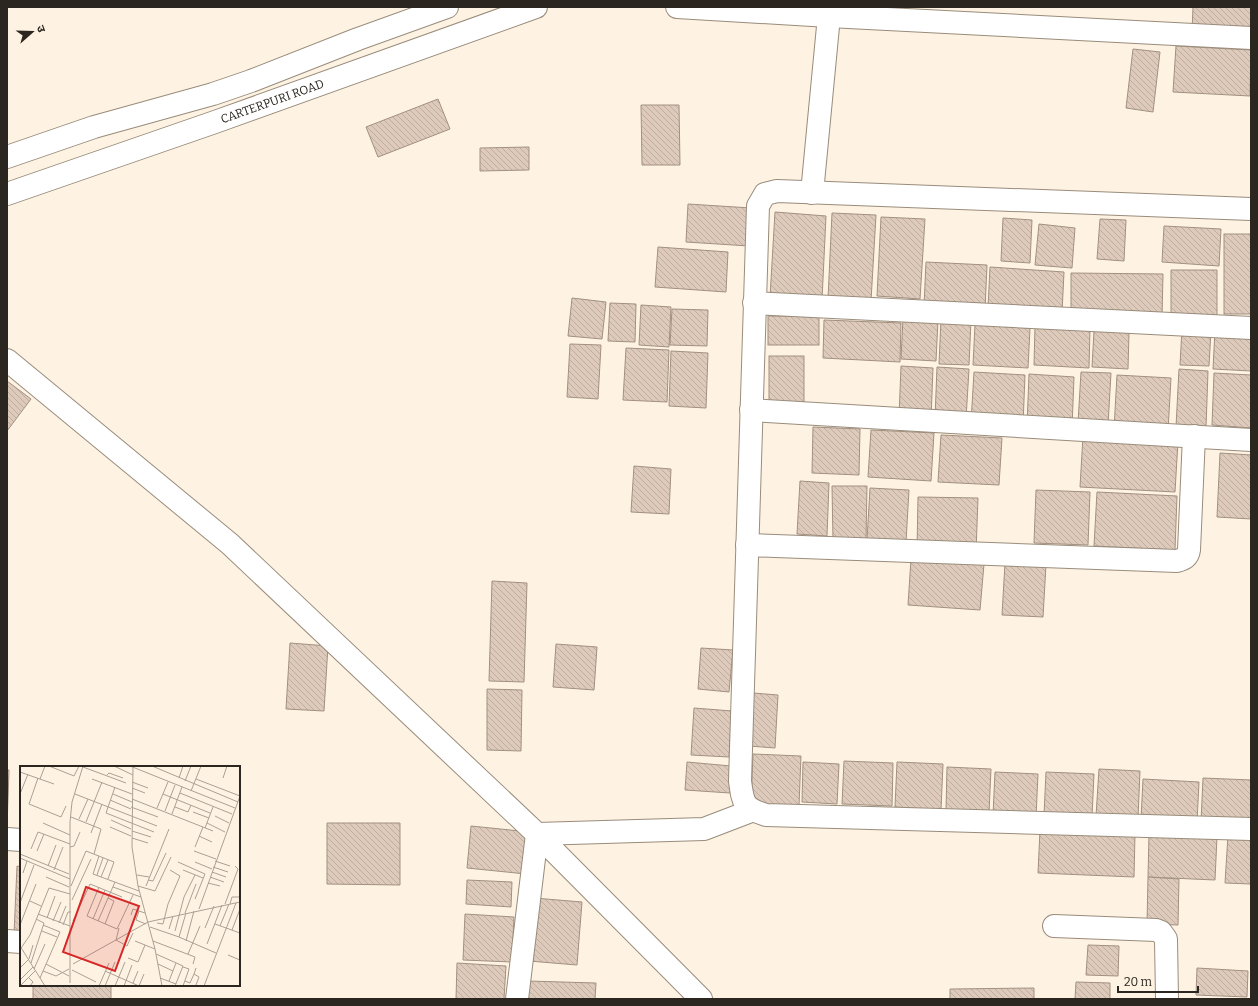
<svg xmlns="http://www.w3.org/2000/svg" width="1258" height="1006" viewBox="0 0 1258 1006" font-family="Bitter,'Noto Sans Devanagari',serif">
	<defs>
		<pattern id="building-back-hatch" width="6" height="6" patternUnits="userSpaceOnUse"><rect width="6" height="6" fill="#ddcabb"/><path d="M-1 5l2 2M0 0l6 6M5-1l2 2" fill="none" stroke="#beada0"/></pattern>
	</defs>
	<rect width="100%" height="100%" fill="#fef3e3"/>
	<g fill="url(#building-back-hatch)" stroke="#a29082">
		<polygon points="1193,7 1251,7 1251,35 1192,32"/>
		<polygon points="1176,46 1251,50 1250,96 1173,92"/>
		<polygon points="1133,49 1160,52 1153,112 1126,108"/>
		<polygon points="438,99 450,129 378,157 366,127"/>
		<polygon points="641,105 679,105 680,165 642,165"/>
		<polygon points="529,147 529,170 480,171 480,148"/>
		<polygon points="688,204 751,208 749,246 686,242"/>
		<polygon points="775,212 826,216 822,300 770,297"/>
		<polygon points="832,213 876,215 871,301 828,299"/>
		<polygon points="881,217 925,219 920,299 877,296"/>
		<polygon points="1003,218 1032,220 1030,263 1001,261"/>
		<polygon points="1100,219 1126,220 1124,261 1097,259"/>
		<polygon points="1039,224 1075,228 1072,268 1035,265"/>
		<polygon points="1164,226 1221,229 1219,266 1162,262"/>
		<rect x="1224" y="234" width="27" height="80"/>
		<polygon points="658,247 728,252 726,292 655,287"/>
		<polygon points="926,262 987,265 985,310 924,306"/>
		<polygon points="990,267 1064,272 1062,313 988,308"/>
		<polygon points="1171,270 1217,270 1217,321 1171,320"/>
		<polygon points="1071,273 1163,274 1162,317 1071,316"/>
		<polygon points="572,298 606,302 602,339 568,336"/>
		<polygon points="610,303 636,304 635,342 608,341"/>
		<polygon points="641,305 671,307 669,347 639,345"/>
		<polygon points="672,309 708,310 707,346 670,345"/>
		<rect x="768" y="316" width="51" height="29"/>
		<polygon points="903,318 938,320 936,361 901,359"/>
		<polygon points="941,319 971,320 969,365 939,364"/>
		<polygon points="824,320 901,323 900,362 823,358"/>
		<polygon points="975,325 1030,328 1028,368 973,365"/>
		<polygon points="1035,326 1090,329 1089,368 1034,365"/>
		<polygon points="1182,328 1211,330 1209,366 1180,365"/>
		<polygon points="1215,330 1251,331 1251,371 1213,369"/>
		<polygon points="1094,331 1129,332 1128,369 1092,367"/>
		<polygon points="570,344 601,345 598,399 567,397"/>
		<polygon points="626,348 669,350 667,402 623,400"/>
		<polygon points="671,351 708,353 706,408 669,406"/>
		<rect x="769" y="356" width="35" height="49"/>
		<polygon points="901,366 933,368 931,419 899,417"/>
		<polygon points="937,367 969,369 966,419 935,418"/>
		<polygon points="1179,369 1208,371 1206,428 1176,427"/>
		<polygon points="974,372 1025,375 1023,425 971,422"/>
		<polygon points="1081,372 1111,373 1108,425 1078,423"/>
		<polygon points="1214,373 1251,375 1251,428 1212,425"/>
		<polygon points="1029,374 1074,377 1072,428 1027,426"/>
		<polygon points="1117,375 1171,378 1168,431 1114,429"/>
		<polygon points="7,381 31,399 7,431"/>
		<polygon points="813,427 860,429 859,475 812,473"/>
		<polygon points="871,430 934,433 931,481 868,477"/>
		<polygon points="941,435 1002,438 999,485 938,482"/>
		<polygon points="1083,436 1178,441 1175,492 1080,487"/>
		<polygon points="1220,453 1251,455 1251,519 1217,517"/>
		<polygon points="634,466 671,469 669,514 631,512"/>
		<polygon points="800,481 829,483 827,536 797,534"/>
		<polygon points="832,486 867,486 866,541 833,541"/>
		<polygon points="870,488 909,490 906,542 867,540"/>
		<polygon points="1036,490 1090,492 1088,545 1034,543"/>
		<polygon points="1097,492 1177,496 1175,550 1094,546"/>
		<polygon points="918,497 978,498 976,552 917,550"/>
		<polygon points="911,559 984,564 980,610 908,605"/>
		<polygon points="1005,563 1046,565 1043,617 1002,615"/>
		<polygon points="492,581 527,583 524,682 489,681"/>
		<polygon points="290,643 328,646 324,711 286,709"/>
		<polygon points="556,644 597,647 594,690 553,687"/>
		<polygon points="701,648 733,650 729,692 698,689"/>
		<polygon points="487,689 522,690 521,751 487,750"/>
		<polygon points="753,693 778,695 775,748 749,746"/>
		<polygon points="694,708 732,711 729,757 691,755"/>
		<polygon points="753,754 801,756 799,806 751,804"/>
		<polygon points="844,761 893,763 892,806 842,804"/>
		<polygon points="687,762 731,766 730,793 685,790"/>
		<polygon points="803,762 839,764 837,804 802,802"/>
		<polygon points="897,762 943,764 941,810 895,807"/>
		<polygon points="947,767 991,769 989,813 946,810"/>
		<polygon points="1099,769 1140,771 1138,818 1096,816"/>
		<polygon points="7,770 9,770 7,827"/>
		<polygon points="995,772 1038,774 1036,817 993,815"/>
		<polygon points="1046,772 1094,774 1092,817 1044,815"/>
		<polygon points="1203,778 1251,780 1251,824 1201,822"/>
		<polygon points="1143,779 1199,782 1197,822 1141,819"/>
		<polygon points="327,823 400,823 400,885 327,884"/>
		<polygon points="471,826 530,832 526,874 467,868"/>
		<polygon points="1040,830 1135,834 1134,877 1038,873"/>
		<polygon points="1149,834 1217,837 1215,880 1148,877"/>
		<polygon points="1228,835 1251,836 1251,884 1225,883"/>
		<polygon points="17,866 21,867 21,935 14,934"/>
		<polygon points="1148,877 1179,879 1178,925 1147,924"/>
		<polygon points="467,880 512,882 511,907 466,904"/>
		<polygon points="534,898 582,902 577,965 529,961"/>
		<polygon points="465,914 514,917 512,962 463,960"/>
		<polygon points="1088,945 1119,946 1118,976 1086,975"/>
		<polygon points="457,963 506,966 504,999 456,999"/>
		<polygon points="1197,968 1248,971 1247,997 1196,995"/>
		<polygon points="528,981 596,983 595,999 528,999"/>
		<polygon points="1076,982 1110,983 1110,999 1075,999"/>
		<rect x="33" y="985" width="78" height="14"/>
		<polygon points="1034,988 1034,999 950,999 950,989"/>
	</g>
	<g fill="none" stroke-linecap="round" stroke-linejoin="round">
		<defs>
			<g id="street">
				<polyline points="677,7 829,16 1251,38"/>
				<polyline points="812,193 829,16"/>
				<path d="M1251,209L777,191L765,194L758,206L740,781C743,803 743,808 766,815L1251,829"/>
				<polyline points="754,303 1251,328"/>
				<polyline points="7,360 230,544 537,834 701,999"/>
				<polyline points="751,410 1251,440"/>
				<path d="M747,545L1177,561C1184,559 1188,557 1189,550L1194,436"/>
				<polyline points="7,839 21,840"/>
				<polyline points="1054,926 1156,930 1161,932 1166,939 1167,999"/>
				<polyline points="7,941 21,942"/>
				<polyline points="517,999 537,834 704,829 751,811"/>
			</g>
			<g id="secondary">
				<polyline points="7,157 94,127 213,94 251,81 358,39 447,7"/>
				<path id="s1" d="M7,194L215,122L536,7"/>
			</g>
		</defs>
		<use href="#street" stroke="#998c7b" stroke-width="24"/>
		<use href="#secondary" stroke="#998c7b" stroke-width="24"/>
		<use href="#street" stroke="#fff" stroke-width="22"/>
		<use href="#secondary" stroke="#fff" stroke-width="22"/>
	</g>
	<g text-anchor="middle" stroke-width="3" stroke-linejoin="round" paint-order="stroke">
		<g font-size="12" fill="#2b261f" stroke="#fef3e3">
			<text dy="4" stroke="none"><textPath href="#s1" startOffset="281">CARTERPURI ROAD</textPath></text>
		</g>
	</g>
	<g transform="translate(20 766)">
		<rect width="220" height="220" fill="#fef3e3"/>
		<path fill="none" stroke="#aaa195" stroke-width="1" d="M29,0L54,10L59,0M94,0L113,9M110,0L215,42M113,0L112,81L118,120L135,183L142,220M132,0L218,36M63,1L106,17M0,6L34,18M87,9L89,7L103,12M18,12L9,38L41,51L46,40M159,12L163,0M203,12L207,0M20,13L25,0M72,13L112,28M176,13L220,30M165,15L171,0M112,16L128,22M95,21L86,47L134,66M112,22L125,27M171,25L181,0M160,27L212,48M0,28L8,8M55,28L137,60M93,28L112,36M143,28L190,47M112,33L193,65M90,34L111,43M111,41L138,51M155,41L168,46L171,39M137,42L148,16M145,45L155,19M173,46L189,52M152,48L162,21M195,50L209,57M51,51L81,63L74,88M59,53L68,33M91,54L111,63M66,56L82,16M23,57L50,69M187,57L205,66M90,61L111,70M185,62L193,41M112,65L131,71M71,67L82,38M179,70L192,76M112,72L128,77M50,81L54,80L60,66M175,81L183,61M11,83L18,66L50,78M17,85L24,68M174,85L196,93M0,88L49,108M79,90L73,108L119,125M0,92L50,113M195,95L210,100M158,96L185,108L175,133M175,96L192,103M28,100L36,79M193,101L208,106M34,104L43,81M163,104L183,112M192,106L206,111M3,107L7,95M77,109L83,92M117,109L129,111M26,111L49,121M81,111L88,94M190,111L204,116M128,114L133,115L146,87M188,117L200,120M51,120L66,85L94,96L88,113M118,120L135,125L151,91M126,120L149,63M79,121L67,150L97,163L113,129M93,121L121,131M52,134L71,93M10,135L21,140M0,137L14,99M205,138L218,103L215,100M210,138L212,131H220M179,143L220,30M119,145L116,154L126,158M165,147L176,118M18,148L50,160M111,149L113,143L125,147M27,152L35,130M73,153L85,124M33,155L41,136M53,155L70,118L102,131M78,155L95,116M39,157L46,140M137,157L143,158L148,138L160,110L150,104M85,158L94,135L88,132M195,158L220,167M0,159L16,118M43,159L48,146H51M200,160L209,138M130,161L159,171L166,147M99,162L96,174L107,180L113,167M185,162L194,140M149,163L153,150M212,164L220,143M22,165L37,171M155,165L164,131L175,109M159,171L196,187M115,175L135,183M133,175L175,191L173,198M166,175L174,145M187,178L202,139M0,180L25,220M1,182L10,169L29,122L50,128M136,188L163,200L155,220M168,188L180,160M208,189L220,194M108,192L118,196L125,179M11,197L24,157L16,153M26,198L49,210M53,198L128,156L220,136M138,198L153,205M0,202L9,193L13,179M14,203L25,178M52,204L76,216M23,205L36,210L49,203M85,205L119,220L124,208M8,211L13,216L10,220M20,212L40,166L23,159M140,212L156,218M0,214L13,201M149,215L156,197M165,215L170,217L174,208M50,217V56L52,36L63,0M113,217L118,205M176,219L179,211L174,208L176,202M0,220L15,205M79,220L89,197M85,220L95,196M95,220L105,196M104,220L112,199M163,220L169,203L163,201M184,220L216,137"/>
		<path fill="#d62828" fill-opacity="0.15" stroke="#d62828" stroke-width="2" d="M66,121L119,140L95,205L43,186Z"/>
		<rect width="220" height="220" fill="none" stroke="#2b261f" stroke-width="2"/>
	</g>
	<rect width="1258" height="1006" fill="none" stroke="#2b261f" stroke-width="16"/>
	<g transform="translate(32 32) rotate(70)" stroke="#fef3e3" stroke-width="3" paint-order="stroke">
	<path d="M0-3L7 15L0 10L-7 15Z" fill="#2b261f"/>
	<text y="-6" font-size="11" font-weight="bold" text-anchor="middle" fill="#2b261f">उ</text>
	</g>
	<path d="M1118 986v6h80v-6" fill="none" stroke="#2b261f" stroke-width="2"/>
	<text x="1124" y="986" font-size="12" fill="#2b261f" stroke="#fef3e3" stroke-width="3" paint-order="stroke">20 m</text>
</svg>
